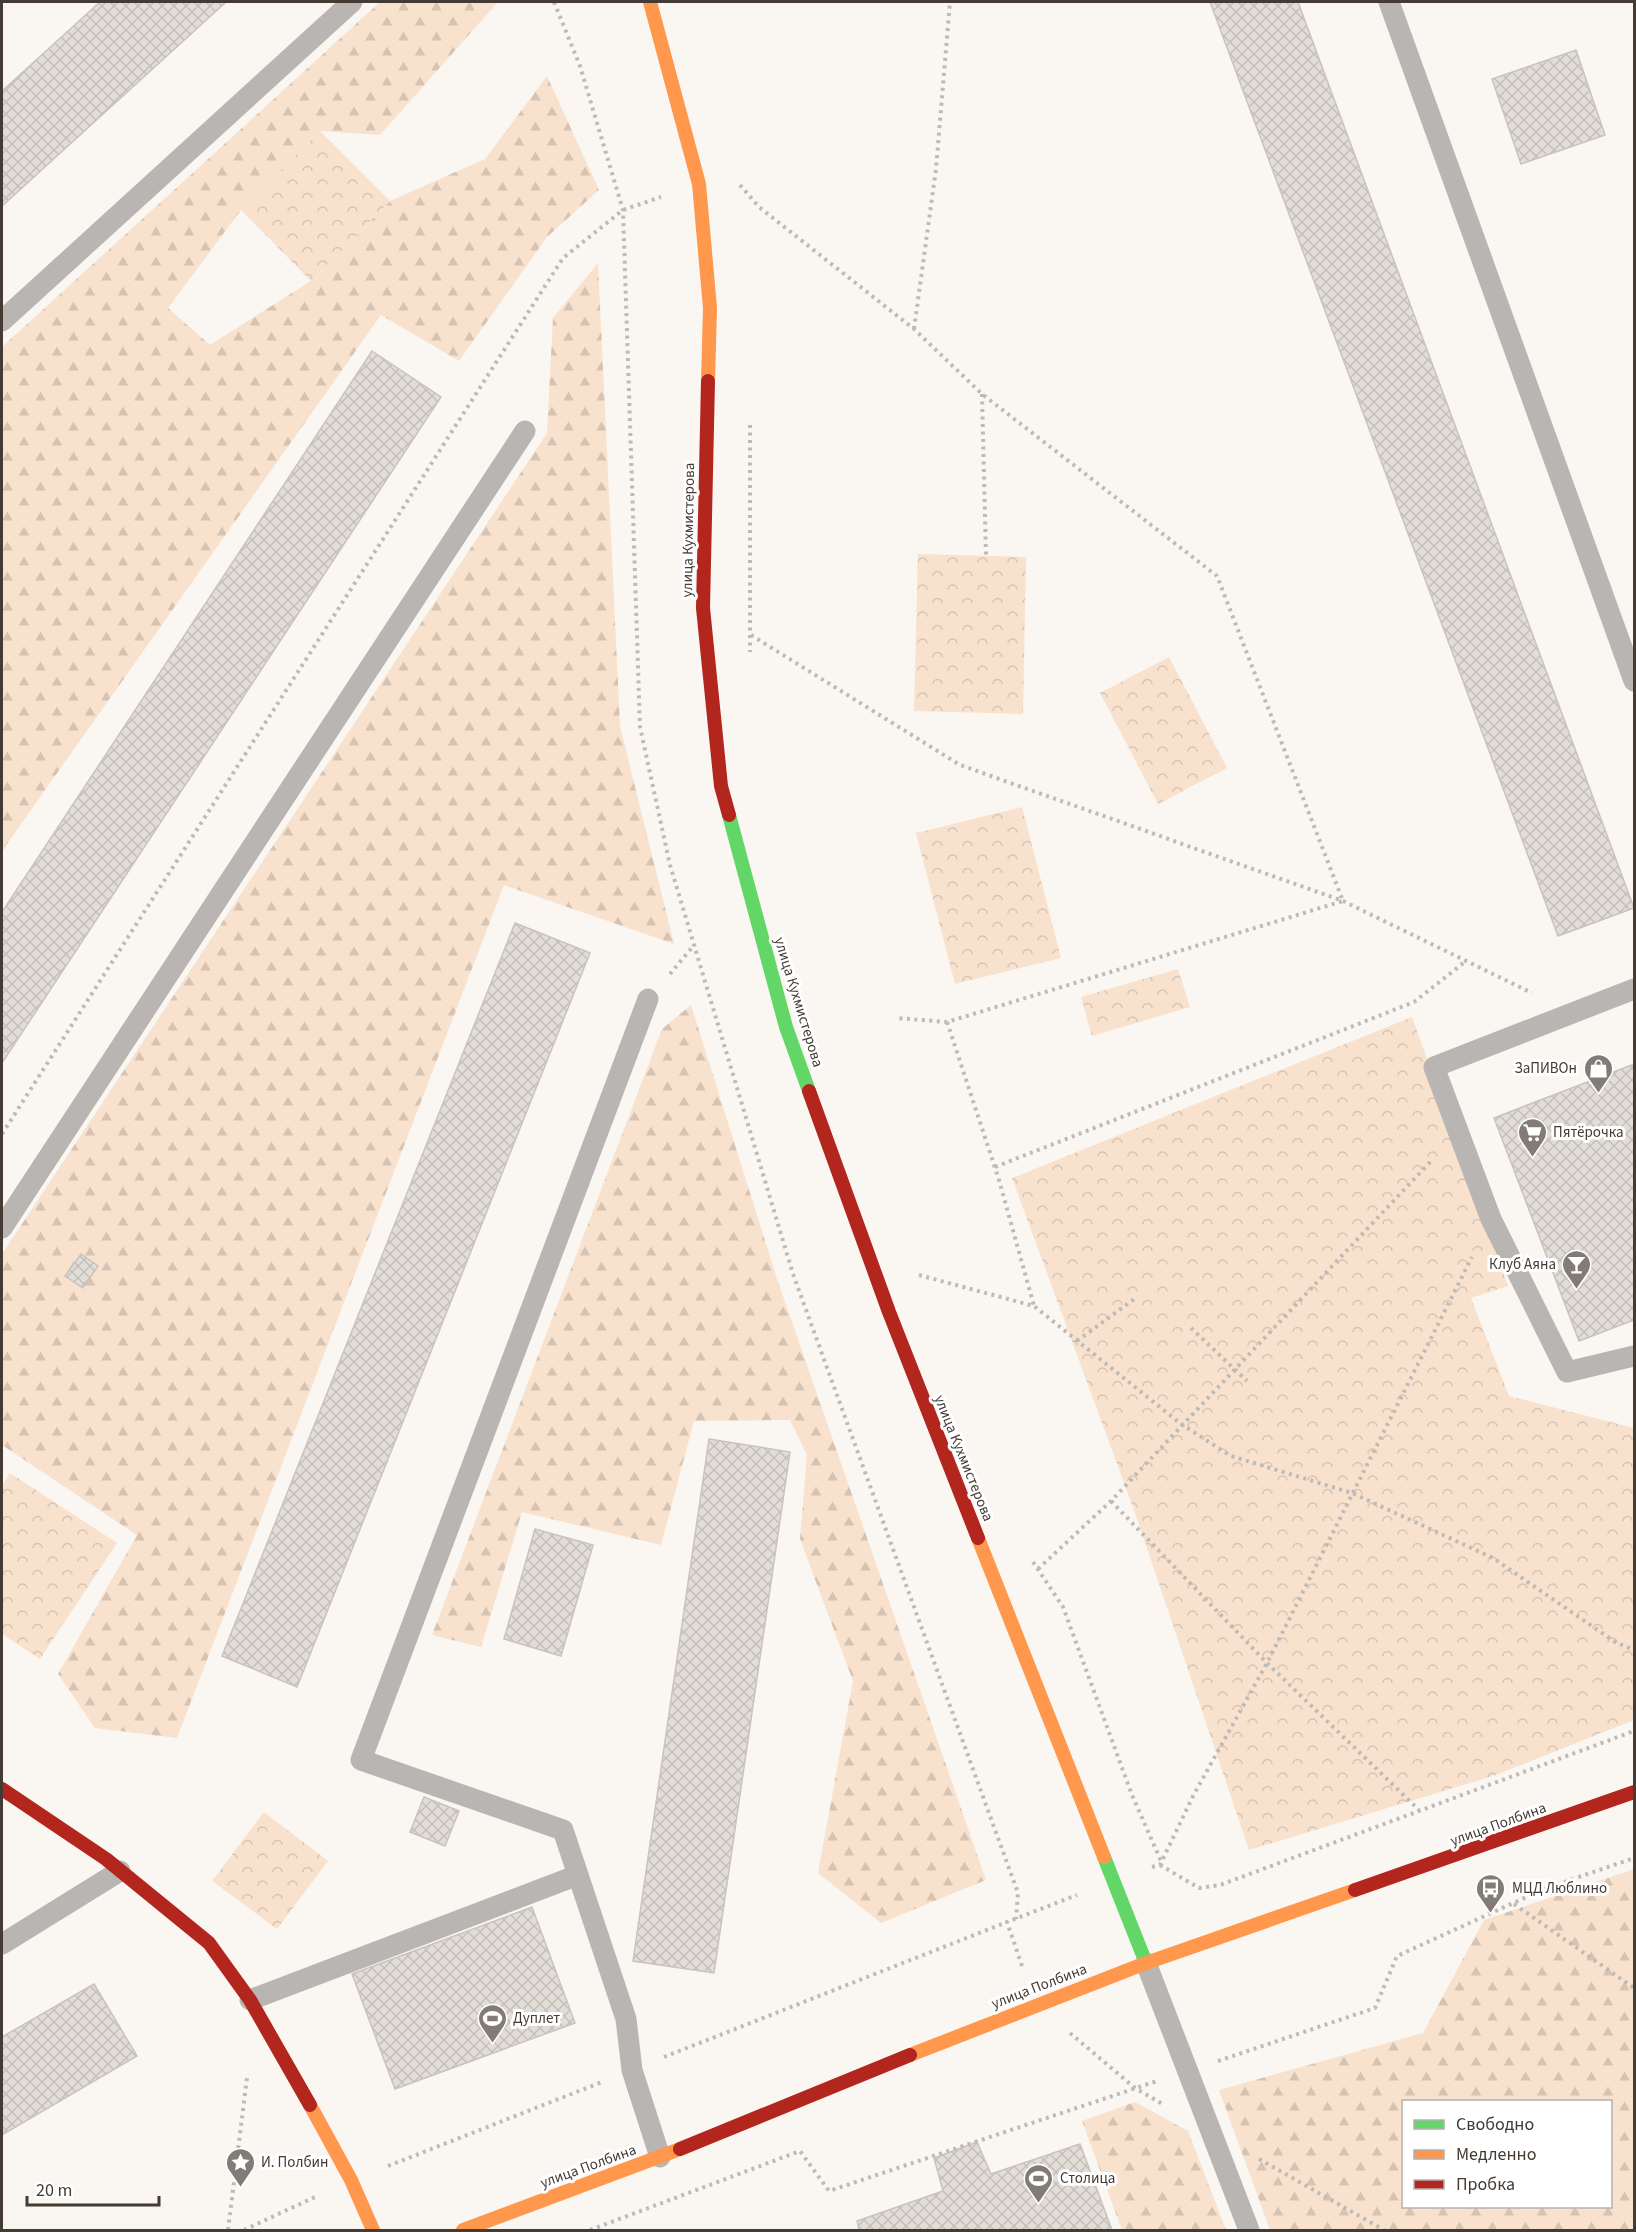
<svg xmlns="http://www.w3.org/2000/svg" width="1636" height="2232" viewBox="0 0 1636 2232" font-family="'Source Sans 3',sans-serif">
	<defs>
		<pattern id="forest-firs" width="22" height="20" patternUnits="userSpaceOnUse" patternTransform="scale(1.5)"><rect width="22" height="20" fill="#f8e2ce"/><path d="M5 1l3.5 6h-7zM16 11l3.5 6h-7z" fill="#d6c3b2"/></pattern>
		<pattern id="park-crowns" width="20" height="18" patternUnits="userSpaceOnUse" patternTransform="scale(1.5)"><rect width="20" height="18" fill="#f8e2ce"/><path d="M2 6a3 3 0 1 1 6 0M12 15a3 3 0 1 1 6 0" fill="none" stroke="#d6c3b2"/></pattern>
		<pattern id="building-cross-hatch" width="8" height="8" patternUnits="userSpaceOnUse" patternTransform="scale(1.5)"><rect width="8" height="8" fill="#e3ddd8"/><path d="M0 0l8 8M0 8l8-8" fill="none" stroke="#c4bfba"/></pattern>
	</defs>
	<rect width="100%" height="100%" fill="#faf6f2"/>
	<g fill="url(#forest-firs)" fill-rule="evenodd">
		<polygon points="380,2 498,2 380,135 320,131 241,210 168,308 210,345 311,281 390,201 485,159 547,76 599,190 547,237 459,361 381,315 2,851 2,347"/>
		<polygon points="598,263 620,726 674,944 504,885 177,1738 95,1728 58,1674 137,1535 2,1445 2,1254 547,433 553,318"/>
		<polygon points="691,1005 777,1279 986,1880 881,1923 818,1873 853,1681 800,1539 807,1455 790,1420 694,1421 661,1545 522,1512 481,1647 432,1635 662,1029"/>
		<path d="M1634,1869V2230H1270L1219,2090L1423,2033L1484,1920ZM1404,2102H1610V2206H1404Z"/>
		<polygon points="1135,2102 1188,2131 1226,2230 1122,2230 1082,2121"/>
	</g>
	<g fill="url(#park-crowns)">
		<polygon points="320,131 390,201 311,281 241,210"/>
		<polygon points="918,554 1026,557 1023,714 914,711"/>
		<polygon points="1169,657 1227,768 1158,804 1100,693"/>
		<polygon points="1022,807 1061,958 955,984 916,833"/>
		<polygon points="1178,969 1190,1007 1092,1036 1081,997"/>
		<polygon points="1412,1017 1508,1286 1471,1298 1509,1396 1634,1428 1634,1720 1493,1776 1249,1850 1134,1510 1012,1178"/>
		<polygon points="10,1473 117,1543 40,1659 2,1634 2,1486"/>
		<polygon points="264,1812 328,1861 277,1929 212,1881"/>
	</g>
	<g fill="url(#building-cross-hatch)" stroke="#c8c3be" stroke-width="1.5">
		<polygon points="100,2 226,2 2,206 2,91"/>
		<polygon points="1210,2 1298,2 1634,908 1558,936"/>
		<polygon points="1576,50 1605,135 1521,164 1492,79"/>
		<polygon points="372,351 441,397 2,1063 2,912"/>
		<polygon points="515,923 590,953 297,1687 222,1656"/>
		<polygon points="1634,1064 1634,1320 1579,1341 1494,1118"/>
		<polygon points="81,1254 98,1266 83,1288 65,1276"/>
		<polygon points="709,1439 790,1452 714,1973 633,1961"/>
		<polygon points="535,1529 593,1545 561,1656 504,1639"/>
		<polygon points="424,1797 459,1811 445,1846 410,1832"/>
		<polygon points="532,1907 575,2023 395,2089 352,1974"/>
		<polygon points="94,1984 137,2056 2,2135 2,2037"/>
		<polygon points="977,2142 991,2174 1080,2144 1112,2230 859,2230 857,2221 943,2191 934,2158"/>
	</g>
	<g fill="none" stroke-linecap="round" stroke-linejoin="round">
		<g stroke="#bebab7" stroke-width="4" stroke-dasharray="3 4.5" stroke-linecap="butt">
			<polyline points="554,2 580,66 623,210 640,727 670,865 793,1274 1018,1893 1016,1919"/>
			<polyline points="740,185 759,207 914,329 982,394 1217,576 1343,901 947,1022 897,1018"/>
			<polyline points="914,329 936,169 950,2"/>
			<polyline points="982,394 986,556"/>
			<polyline points="750,425 750,652"/>
			<polyline points="751,635 960,765 1343,901 1532,993"/>
			<polyline points="670,974 694,945"/>
			<polyline points="947,1022 999,1180 1034,1306"/>
			<polyline points="2,1134 563,258 623,210 661,197"/>
			<polyline points="995,1167 1414,1002 1466,961"/>
			<polyline points="919,1275 1034,1306 1181,1424 1231,1456 1352,1493 1493,1558 1615,1642 1634,1650"/>
			<polyline points="1191,1328 1247,1381"/>
			<polyline points="1077,1341 1137,1297"/>
			<polyline points="1111,1501 1267,1663 1419,1810"/>
			<polyline points="1033,1562 1063,1607 1132,1795 1161,1861"/>
			<polyline points="1038,1569 1111,1501 1433,1159"/>
			<polyline points="1160,1865 1199,1888 1220,1885 1634,1731"/>
			<polyline points="1152,1867 1160,1865 1193,1796 1267,1663 1472,1257"/>
			<polyline points="1514,1904 1634,1988"/>
			<polyline points="1022,1966 1007,1922 1077,1895"/>
			<polyline points="1070,2033 1135,2088 1164,2105"/>
			<polyline points="664,2057 1007,1922"/>
			<polyline points="1218,2061 1375,2008 1397,1956 1544,1889 1634,1858"/>
			<polyline points="1259,2159 1384,2230"/>
			<polyline points="388,2166 602,2082"/>
			<polyline points="228,2230 247,2078"/>
			<polyline points="244,2230 315,2197"/>
			<polyline points="590,2230 800,2151 829,2191 1157,2081"/>
		</g>
		<g stroke="#b9b5b3" stroke-width="21">
			<polyline points="1389,2 1634,681"/>
			<polyline points="2,321 352,2"/>
			<polyline points="1634,989 1434,1067 1491,1219 1567,1372 1634,1356"/>
			<polyline points="648,999 361,1760 563,1830 626,2019 632,2070 660,2157"/>
			<polyline points="2,1228 525,431"/>
			<polyline points="2,1944 120,1871"/>
			<polyline points="1146,1963 1249,2230"/>
			<polyline points="250,2000 578,1875"/>
		</g>
		<g stroke="#63d668" stroke-width="14">
			<polyline points="729,815 786,1027 809,1091"/>
			<polyline points="1104,1857 1146,1963"/>
		</g>
		<g stroke="#ff974d" stroke-width="14">
			<polyline points="650,2 699,184 710,308 708,381"/>
			<polyline points="978,1538 1104,1857"/>
			<polyline points="910,2055 1146,1963 1355,1890"/>
			<polyline points="310,2105 351,2180 373,2230"/>
			<polyline points="463,2230 680,2149"/>
		</g>
		<g stroke="#b3261e" stroke-width="14">
			<polyline points="708,381 703,608 721,786 729,815"/>
			<polyline points="809,1091 889,1312 978,1538"/>
			<polyline points="2,1789 106,1859 209,1943 250,2000 310,2105"/>
			<polyline points="1355,1890 1634,1792"/>
			<polyline points="680,2149 910,2055"/>
		</g>
	</g>
	<defs>
		<symbol id="shop-pin" viewBox="-11 -11 22 30"><path d="M0 17L-7.5 6A9.5 9.5 0 1 1 7.5 6Z" fill="#837c76" stroke="#fff"/><path d="M-5-2.5h2.3a2.7 3.5 0 0 1 5.4 0H5L5.5 6h-11ZM-1.5-2.5h3a1.5 2.3 0 0 0-3 0Z" fill="#fff"/></symbol>
		<symbol id="supermarket-pin" viewBox="-11 -11 22 30"><path d="M0 17L-7.5 6A9.5 9.5 0 1 1 7.5 6Z" fill="#837c76" stroke="#fff"/><path d="M-6-5.5h2.5l.6 2H6L4.5 2H-2.5L-4.4-4H-6ZM-1.5 3.2a1.3 1.3 0 1 0 .1 0ZM3 3.2a1.3 1.3 0 1 0 .1 0Z" fill="#fff"/></symbol>
		<symbol id="bar-pin" viewBox="-11 -11 22 30"><path d="M0 17L-7.5 6A9.5 9.5 0 1 1 7.5 6Z" fill="#837c76" stroke="#fff"/><path d="M-6-5H6L.8 .8V4.5H3.5V6h-7V4.5H-.8V.8Z" fill="#fff"/></symbol>
		<symbol id="bus-pin" viewBox="-11 -11 22 30"><path d="M0 17L-7.5 6A9.5 9.5 0 1 1 7.5 6Z" fill="#837c76" stroke="#fff"/><path d="M-5-6H5V4H4V6H2V4H-2V6H-4V4H-5ZM-3.5-4V0h7V-4ZM-3.5 1.2v1.5H-2V1.2ZM2 1.2v1.5H3.5V1.2Z" fill="#fff"/></symbol>
		<symbol id="stadium-pin" viewBox="-11 -11 22 30"><path d="M0 17L-7.5 6A9.5 9.5 0 1 1 7.5 6Z" fill="#837c76" stroke="#fff"/><path d="M0-5a6.5 5 0 1 0 0 10a6.5 5 0 1 0 0-10ZM-3.5-1.8h7v3.6h-7Z" fill="#fff"/></symbol>
		<symbol id="sight-pin" viewBox="-11 -11 22 30"><path d="M0 17L-7.5 6A9.5 9.5 0 1 1 7.5 6Z" fill="#837c76" stroke="#fff"/><path d="M0-6L1.8-2.2L6-1.7L2.9 1.2L3.7 5.4L0 3.3L-3.7 5.4L-2.9 1.2L-6-1.7L-1.8-2.2Z" fill="#fff"/></symbol>
	</defs>
	<g fill-rule="evenodd">
		<use href="#shop-pin" x="1582" y="1052" width="33" height="45"/>
		<use href="#supermarket-pin" x="1516" y="1116" width="33" height="45"/>
		<use href="#bar-pin" x="1560" y="1248" width="33" height="45"/>
		<use href="#bus-pin" x="1474" y="1872" width="33" height="45"/>
		<use href="#stadium-pin" x="476" y="2002" width="33" height="45"/>
		<use href="#sight-pin" x="224" y="2146" width="33" height="45"/>
		<use href="#stadium-pin" x="1022" y="2162" width="33" height="45"/>
	</g>
	<g text-anchor="middle" stroke-width="6" stroke-linejoin="round" paint-order="stroke">
		<g font-size="15" fill="#433b34" stroke="#fff">
			<text transform="translate(688 530) rotate(-89)" y="5">улица Кухмистерова</text>
			<text transform="translate(799 1002) rotate(73)" y="5">улица Кухмистерова</text>
			<text transform="translate(964 1458) rotate(68)" y="5">улица Кухмистерова</text>
			<text transform="translate(1498 1824) rotate(-20)" y="5">улица Полбина</text>
			<text transform="translate(1039 1986) rotate(-21)" y="5">улица Полбина</text>
			<text transform="translate(588 2166) rotate(-20)" y="5">улица Полбина</text>
		</g>
		<g font-size="15" fill="#433b34" stroke="#fff" text-anchor="start">
			<text x="1577" y="1073" text-anchor="end">ЗаПИВОн</text>
			<text x="1553" y="1137">Пятёрочка</text>
			<text x="1556" y="1269" text-anchor="end">Клуб Аяна</text>
			<text x="1512" y="1893">МЦД Люблино</text>
			<text x="513" y="2023">Дуплет</text>
			<text x="261" y="2167">И. Полбин</text>
			<text x="1060" y="2183">Столица</text>
		</g>
	</g>
	<rect width="1636" height="2232" fill="none" stroke="#433b34" stroke-width="6"/>
	<rect x="1402" y="2100" width="210" height="108" fill="#ffffff" stroke="#b4b1ae" stroke-width="1.5"/>
	<rect x="1414" y="2120" width="30" height="9" fill="#63d668" stroke="#b4b1ae" stroke-width="1.5"/>
	<text x="1456" y="2130" font-size="18" fill="#433b34">Свободно</text>
	<rect x="1414" y="2150" width="30" height="9" fill="#ff974d" stroke="#b4b1ae" stroke-width="1.5"/>
	<text x="1456" y="2160" font-size="18" fill="#433b34">Медленно</text>
	<rect x="1414" y="2180" width="30" height="9" fill="#b3261e" stroke="#b4b1ae" stroke-width="1.5"/>
	<text x="1456" y="2190" font-size="18" fill="#433b34">Пробка</text>
	<path d="M27 2196v9h132v-9" fill="none" stroke="#433b34" stroke-width="3"/>
	<text x="36" y="2196" font-size="18" fill="#433b34" stroke="#ffffff" stroke-width="4.5" paint-order="stroke">20 m</text>
</svg>
